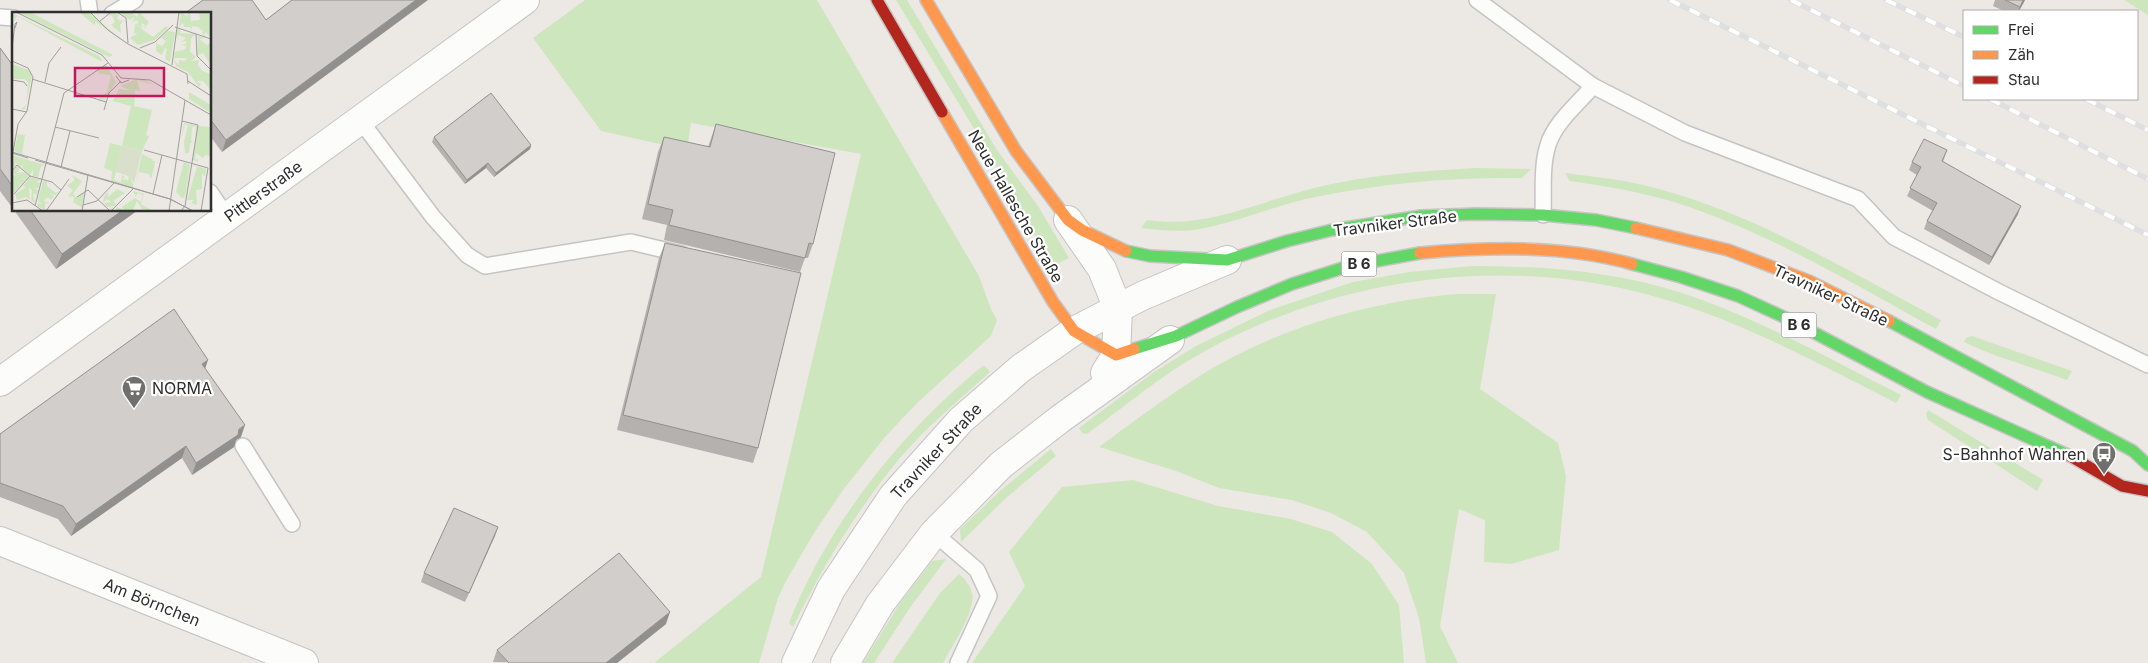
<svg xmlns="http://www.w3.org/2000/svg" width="2148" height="663" viewBox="0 0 2148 663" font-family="Inter,sans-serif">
	<rect width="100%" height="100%" fill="#ece8e4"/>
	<g fill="#cee6be">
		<polygon points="585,0 817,0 979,276 991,309 997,320 991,336 917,403 885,437 843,490 814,533 786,581 778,598 759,663 654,663 761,577 861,154 691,123 687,150 601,131 533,38"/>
		<polygon points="896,0 907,0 997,150 1038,206 1069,258 1052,267 990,155"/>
		<polygon points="2124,0 2148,0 2148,15"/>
		<path d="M1476,168L1531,169L1522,178C1451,177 1384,183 1315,197C1274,205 1235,224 1194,230C1177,232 1159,230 1141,228L1147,220C1204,229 1259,202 1314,188C1367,175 1421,171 1476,168Z"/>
		<path d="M1565,173C1596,177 1628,180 1659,189C1759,216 1850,272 1941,320L1936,329C1857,286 1778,238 1692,208C1653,194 1612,187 1570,181Z"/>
		<path d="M1472,266C1543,266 1614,271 1682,293C1758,318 1830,359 1901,395L1896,403C1825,367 1754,328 1677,303C1520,252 1342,273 1198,355C1159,377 1124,407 1087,434L1082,433L1079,428L1154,372L1196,346L1270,310L1353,282L1409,272Z"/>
		<path d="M1455,294H1496L1480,389L1558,443L1566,476L1559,550L1511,564L1484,562L1485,520L1459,509L1440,626L1458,663H1426L1419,618L1404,573L1367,532L1331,513L1292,500L1219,488L1176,471L1099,447C1134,421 1169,395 1206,372C1281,327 1369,302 1455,294Z"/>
		<path d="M1972,336L2072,371L2067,380C2032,367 1997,358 1964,342L1966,338Z"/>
		<path d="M984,365L990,372C959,400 926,427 899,459C857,510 822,567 793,627L789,623C827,525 902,431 984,365Z"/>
		<polygon points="1928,410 2043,480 2037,491 1928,420 1926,414"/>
		<polygon points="1051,449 1056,456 1006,498 961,542 960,529 1000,491"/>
		<polygon points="1133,480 1218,506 1291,519 1332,532 1372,564 1399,605 1404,663 972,663 1025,586 1009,552 1062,487"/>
		<polygon points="946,559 909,609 874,663 863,663 900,603 932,561"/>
		<path d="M959,574C965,579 970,585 972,593C977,609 951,648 943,663H892L940,593Z"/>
	</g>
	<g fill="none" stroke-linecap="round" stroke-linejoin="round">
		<defs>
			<g id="lane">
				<polyline points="88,0 90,14"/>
				<polyline points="1477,0 1593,86 1685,133 1858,199 1894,237 1999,292 2148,365"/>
				<polyline points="112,14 135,0"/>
				<polyline points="0,17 14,18"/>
				<polyline points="360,120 433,217 467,255 485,266 631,242 681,254"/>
				<polyline points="210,192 227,217"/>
				<path d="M1543,215C1544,193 1541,167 1548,145C1555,122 1578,104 1593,86"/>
				<polyline points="243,446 292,524"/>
				<polyline points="934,533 977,570 989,596 958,663"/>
			</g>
			<g id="street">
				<polyline points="1068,220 1102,269 1118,309 1116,355 1105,373"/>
				<polyline points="0,382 525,0"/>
				<polyline points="0,541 304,663"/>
				<polyline points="796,663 831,589 893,496 961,420 1021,368 1074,331 1142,296 1227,260"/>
				<polyline points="845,663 880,604 934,533 1001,465 1060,419 1170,340"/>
			</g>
			<g id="fast">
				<polyline points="1126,251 1150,256 1227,260 1287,241 1332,230 1421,216 1476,214 1543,215 1596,220 1636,228"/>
				<polyline points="1632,264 1681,277 1738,296 1788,319 1927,392 2070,456"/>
				<polyline points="1889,321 2133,451 2148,465"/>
				<polyline points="1134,349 1176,336 1237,307 1292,284 1349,266 1420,253"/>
			</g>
			<g id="slow">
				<polyline points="926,0 1016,151 1068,220 1082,230 1126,251"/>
				<polyline points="942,112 1053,302 1074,331 1116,355 1134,349"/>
				<polyline points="1636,228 1728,250 1809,281 1889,321"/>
				<path d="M1420,253C1489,247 1564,245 1632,264"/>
			</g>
			<g id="jam">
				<polyline points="877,0 942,112"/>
				<polyline points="2070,456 2122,486 2148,491"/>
			</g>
		</defs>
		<use href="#lane" stroke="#c5c4c5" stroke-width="18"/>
		<use href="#street" stroke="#c5c4c5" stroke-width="30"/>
		<use href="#fast" stroke="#c6c5c4" stroke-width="14"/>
		<use href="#slow" stroke="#c6c5c4" stroke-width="14"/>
		<use href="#jam" stroke="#c6c5c4" stroke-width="14"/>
		<use href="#lane" stroke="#fcfcfb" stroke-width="15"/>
		<use href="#street" stroke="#fcfcfb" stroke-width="28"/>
		<use href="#fast" stroke="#63d668" stroke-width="11"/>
		<use href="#slow" stroke="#ff974d" stroke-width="11"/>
		<use href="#jam" stroke="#b3261e" stroke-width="11"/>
		<defs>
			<g id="rail">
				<polyline points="1670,0 2148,235"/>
				<polyline points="1791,0 1964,86"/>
				<polyline points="1886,0 1964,37"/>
				<polyline points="1990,99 2148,179"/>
				<polyline points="2086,99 2148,130"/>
			</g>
		</defs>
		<use href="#rail" stroke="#dfdfe1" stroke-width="5.5"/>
		<use href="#rail" stroke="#fff" stroke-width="4" stroke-dasharray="11" stroke-linecap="butt"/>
	</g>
	<g fill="#b4b1af">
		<polygon points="292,0 222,152 210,136 210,14 266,20"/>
		<polygon points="1995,0 2025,0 2019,11 2004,11 1993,6"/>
		<polygon points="0,48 14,67 14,210 0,191"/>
		<polygon points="716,124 813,244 808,258 805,258 800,272 664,240 667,225 642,219 658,152 664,137 708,147"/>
		<polygon points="434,137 531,145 530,149 494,177 486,168 465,184 432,142"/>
		<polygon points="1947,150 1943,162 2018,214 1989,265 1924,229 1927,221 1933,211 1907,196 1917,175 1909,170 1912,162"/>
		<polygon points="14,210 138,210 56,269"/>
		<polygon points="665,243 758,448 753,463 617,430 659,258"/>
		<polygon points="205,369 241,437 236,440 234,447 192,475 182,458 71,536 58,519 0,497 0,434"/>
		<polygon points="498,527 465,602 421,582 424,573"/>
		<polygon points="666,624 617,663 493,662 497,650"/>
	</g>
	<g fill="#92908e">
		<polygon points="416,0 428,0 222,152 226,140"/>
		<polygon points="2023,0 2025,0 2019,11 2018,11"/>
		<polygon points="531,145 530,149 494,177 496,173"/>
		<polygon points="488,163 486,168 465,184 467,180"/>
		<polygon points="2021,206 2018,214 1989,265 1992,257"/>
		<polygon points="123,210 138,210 56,269 62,254"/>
		<polygon points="208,360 204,372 202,364"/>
		<polygon points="245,425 241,437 236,440 234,447 192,475 196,463"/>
		<polygon points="186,446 182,458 71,536 76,524"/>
		<polygon points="498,527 495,536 465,602 469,593"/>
		<polygon points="670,612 666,624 617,663 606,663"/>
	</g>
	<g fill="#d1cecb" stroke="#92908e">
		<polygon points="203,0 252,0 266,20 292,0 416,0 226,140 210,119 210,14 184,14"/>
		<polygon points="2005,0 2023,0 2020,7"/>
		<polygon points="0,48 14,67 14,188 0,169"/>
		<polygon points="491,93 531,145 496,173 488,163 467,180 434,137"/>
		<polygon points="716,124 835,153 813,244 809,243 805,258 669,225 673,210 648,204 664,137 710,147"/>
		<polygon points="1924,139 1947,150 1942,161 2021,206 1992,257 1927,221 1937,203 1910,188 1921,167 1912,162"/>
		<polygon points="30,210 123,210 62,254"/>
		<polygon points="665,243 801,273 758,448 623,415"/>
		<polygon points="174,309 208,360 202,364 245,425 239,429 238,435 196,463 186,446 76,524 63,506 0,483 0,434"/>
		<polygon points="454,508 498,527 469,593 424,573"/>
		<polygon points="619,553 670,612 606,663 509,663 497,650"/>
	</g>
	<defs>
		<symbol id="supermarket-pin" viewBox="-11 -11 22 30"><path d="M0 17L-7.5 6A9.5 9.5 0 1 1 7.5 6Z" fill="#706f6e" stroke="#fff"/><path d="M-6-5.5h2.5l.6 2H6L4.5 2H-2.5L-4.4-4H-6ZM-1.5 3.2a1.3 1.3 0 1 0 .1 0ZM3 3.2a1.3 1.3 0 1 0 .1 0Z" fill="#fff"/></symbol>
		<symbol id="bus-pin" viewBox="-11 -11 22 30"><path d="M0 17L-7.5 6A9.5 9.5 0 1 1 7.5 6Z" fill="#706f6e" stroke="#fff"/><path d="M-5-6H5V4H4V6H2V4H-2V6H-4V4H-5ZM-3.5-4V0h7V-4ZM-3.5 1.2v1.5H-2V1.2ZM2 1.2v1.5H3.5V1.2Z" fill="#fff"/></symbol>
	</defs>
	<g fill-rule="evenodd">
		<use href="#supermarket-pin" x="120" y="374" width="28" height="38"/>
		<use href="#bus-pin" x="2090" y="440" width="28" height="38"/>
	</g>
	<g text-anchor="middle" stroke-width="4.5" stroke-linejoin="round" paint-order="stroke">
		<g fill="#fff" stroke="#6d6d6d" stroke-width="1">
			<rect x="1341.5" y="251.5" width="35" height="25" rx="4"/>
			<rect x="1781.5" y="312.5" width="35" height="25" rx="4"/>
		</g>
		<g font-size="15" font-weight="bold" fill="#2e2e2e">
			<text x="1359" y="269">B 6</text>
			<text x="1799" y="330">B 6</text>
		</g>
		<g font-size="16" fill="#2e2e2e" stroke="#fff">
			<text transform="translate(263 191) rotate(-36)" y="6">Pittlerstraße</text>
			<text transform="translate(1016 206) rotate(60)" y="6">Neue Hallesche Straße</text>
			<text transform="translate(1395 223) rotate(-7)" y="6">Travniker Straße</text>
			<text transform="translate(1831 295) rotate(25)" y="6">Travniker Straße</text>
			<text transform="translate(936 451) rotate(-47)" y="6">Travniker Straße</text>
			<text transform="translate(152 602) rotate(22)" y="6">Am Börnchen</text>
		</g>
		<g font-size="16" fill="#2e2e2e" stroke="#fff" text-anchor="start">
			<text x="152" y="394">NORMA</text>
			<text x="2086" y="460" text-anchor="end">S-Bahnhof Wahren</text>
		</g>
	</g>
	<g transform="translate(12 12)">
		<rect width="199" height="199" fill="#ece8e4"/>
		<path d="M6,0H18L101,43L97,45ZM67,0H77L113,31L84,10L82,13ZM100,0L107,3L105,6L108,9L112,7L108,13L109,21L99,13L103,10L100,3L96,4ZM107,0H119L125,5L127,0L137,10L132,17L133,13L129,11L130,16L123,12L127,11L126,8L120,10L123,5L118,8ZM169,0L175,4L178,0L179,9L188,8L187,0H199V26L194,20L192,23L195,25L190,23L191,19L186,15L180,14L179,19L178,15H172L171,11L167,15ZM0,1L85,43L89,46L90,50L5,4L3,9ZM123,12L141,25L154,14L156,16L143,28L126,33L118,26L126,21L122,22ZM165,16L169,18L168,21L183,22L179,27L178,40L184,45L179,49L187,48L186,53L190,59L199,62L198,77L191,69H185L189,72L187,75L176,60L164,54L162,47L166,53L168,48L172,49L176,46H162L163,40L174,37V34L167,33L174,32V29L169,30L174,26L166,23L164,28ZM156,19L163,20L158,50L153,47L155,37L153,36L150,43L144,39V31L150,34L154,29L149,26ZM186,24L193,26L187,27L195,33L199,30V53L191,41L185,43ZM0,52L17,58L20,64L13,97H9L14,93L16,71L13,67H0ZM94,52L104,70L93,88L86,87L95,80L99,63L88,62L85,58ZM124,67L133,68L142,73L125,68L128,79L123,78V82L122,94L140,98L134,123L137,124L130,139L110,134L102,168L109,170L110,163L113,165L110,167L116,168L117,165L112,162L118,164L122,176L99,169L100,159L92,156L98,131L110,134L119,94L101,89L107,77L118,78L108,74ZM177,80L199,93V101L177,87ZM172,111L177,112L178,116V112L185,114L183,128L184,115L180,114L179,129L182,130L178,131L177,141H173L172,130L176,113L173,112L169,128ZM186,114L199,115V144L193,143L191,146L184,141L183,148L186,147V150L181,148ZM6,122L13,123L10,142L2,139ZM130,142L142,148L138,149H143L142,156L139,167L137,162L127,160L124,170ZM0,143L16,148L33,153L29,154L26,165L21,164V157L18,163L10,156L11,152L8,155L2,149L4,153L1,155ZM172,150L178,153L173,185L170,186L164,180ZM181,153L194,157L193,165L190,161V177L184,178L185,193L179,191L182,188H175L185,155ZM5,154L8,156L5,161L12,160L16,164L14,168L10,166L13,169L9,173L7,170L8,174L1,181L0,164L4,163L1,160ZM60,163L70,169L61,182L64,185L72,181L70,196L61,190L62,185L56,184L61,178L55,174L63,168ZM18,165L29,168L24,170L28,171L27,176H22L27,178L24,183L21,181L23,191L19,188L20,178L17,175L18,188L14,185L5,188L3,182L14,175L11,174ZM31,169H35V174L44,181L47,179L44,183L37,182L42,184L39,188L36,185L33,187L32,190H38L33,192V198L25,194L26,191L30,192L26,189ZM105,177L113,181L101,189L104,192L113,184L99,197H98L102,194L95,195L92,191L99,190L95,187L91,191V190L92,184L96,180V185ZM121,179L132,182L129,192L141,199L130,197L125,189L121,198L106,199L104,196L101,199L105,195L112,198L110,195L123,186L129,190L131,183L128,182L127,187L128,182L125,181L124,185Z" fill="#cee6be"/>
		<path d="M110,134L130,139L122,171L117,164L104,160Z" fill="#d8e0cc"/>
		<path fill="none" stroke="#a09e9b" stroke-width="1" d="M4,0L90,43L109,66L138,68L199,103M78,0L96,18L116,32L175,62L176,72M105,0L114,6L116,31M87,10L99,0M163,15L199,27M184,22L185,44L199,58M0,36L3,12L5,10L3,16M128,36L143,30L161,13M0,49L16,56L21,65L15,99L6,112L1,140M160,53L167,0M104,64L109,71L117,68M20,67L94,90M0,68L12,70L15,74M176,69L199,84M33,70L37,51L49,35M0,97L15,100M92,98L97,81L109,69M43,115L87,126M132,138L196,156L189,199M0,140L158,187M0,141L16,146M23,148L158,187L181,199M49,155L58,119M0,159L5,153L18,164L40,170L49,178M2,182L18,164M141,182L150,143M65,185L76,178L98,199M158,187L181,199M0,191L15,188L31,199M71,193L85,189L102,171M23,194L52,81L96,51M34,199L57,167M70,199L76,163M99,199L121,177M157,199L173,88M169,199L173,194L186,113L170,109"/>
		<path fill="#c2185b" fill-opacity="0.15" stroke="#c2185b" stroke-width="2.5" d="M63,56H152V84H63Z"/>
		<rect width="199" height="199" fill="none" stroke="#2e2e2e" stroke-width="2.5"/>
	</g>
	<rect x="1963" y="10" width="175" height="90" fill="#ffffff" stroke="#ababab"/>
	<rect x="1973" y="26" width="25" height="8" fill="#63d668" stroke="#ababab"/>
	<text x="2008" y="35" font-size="15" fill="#2e2e2e">Frei</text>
	<rect x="1973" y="51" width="25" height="8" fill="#ff974d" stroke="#ababab"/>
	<text x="2008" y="60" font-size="15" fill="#2e2e2e">Zäh</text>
	<rect x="1973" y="76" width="25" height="8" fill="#b3261e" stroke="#ababab"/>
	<text x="2008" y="85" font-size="15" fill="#2e2e2e">Stau</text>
</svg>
